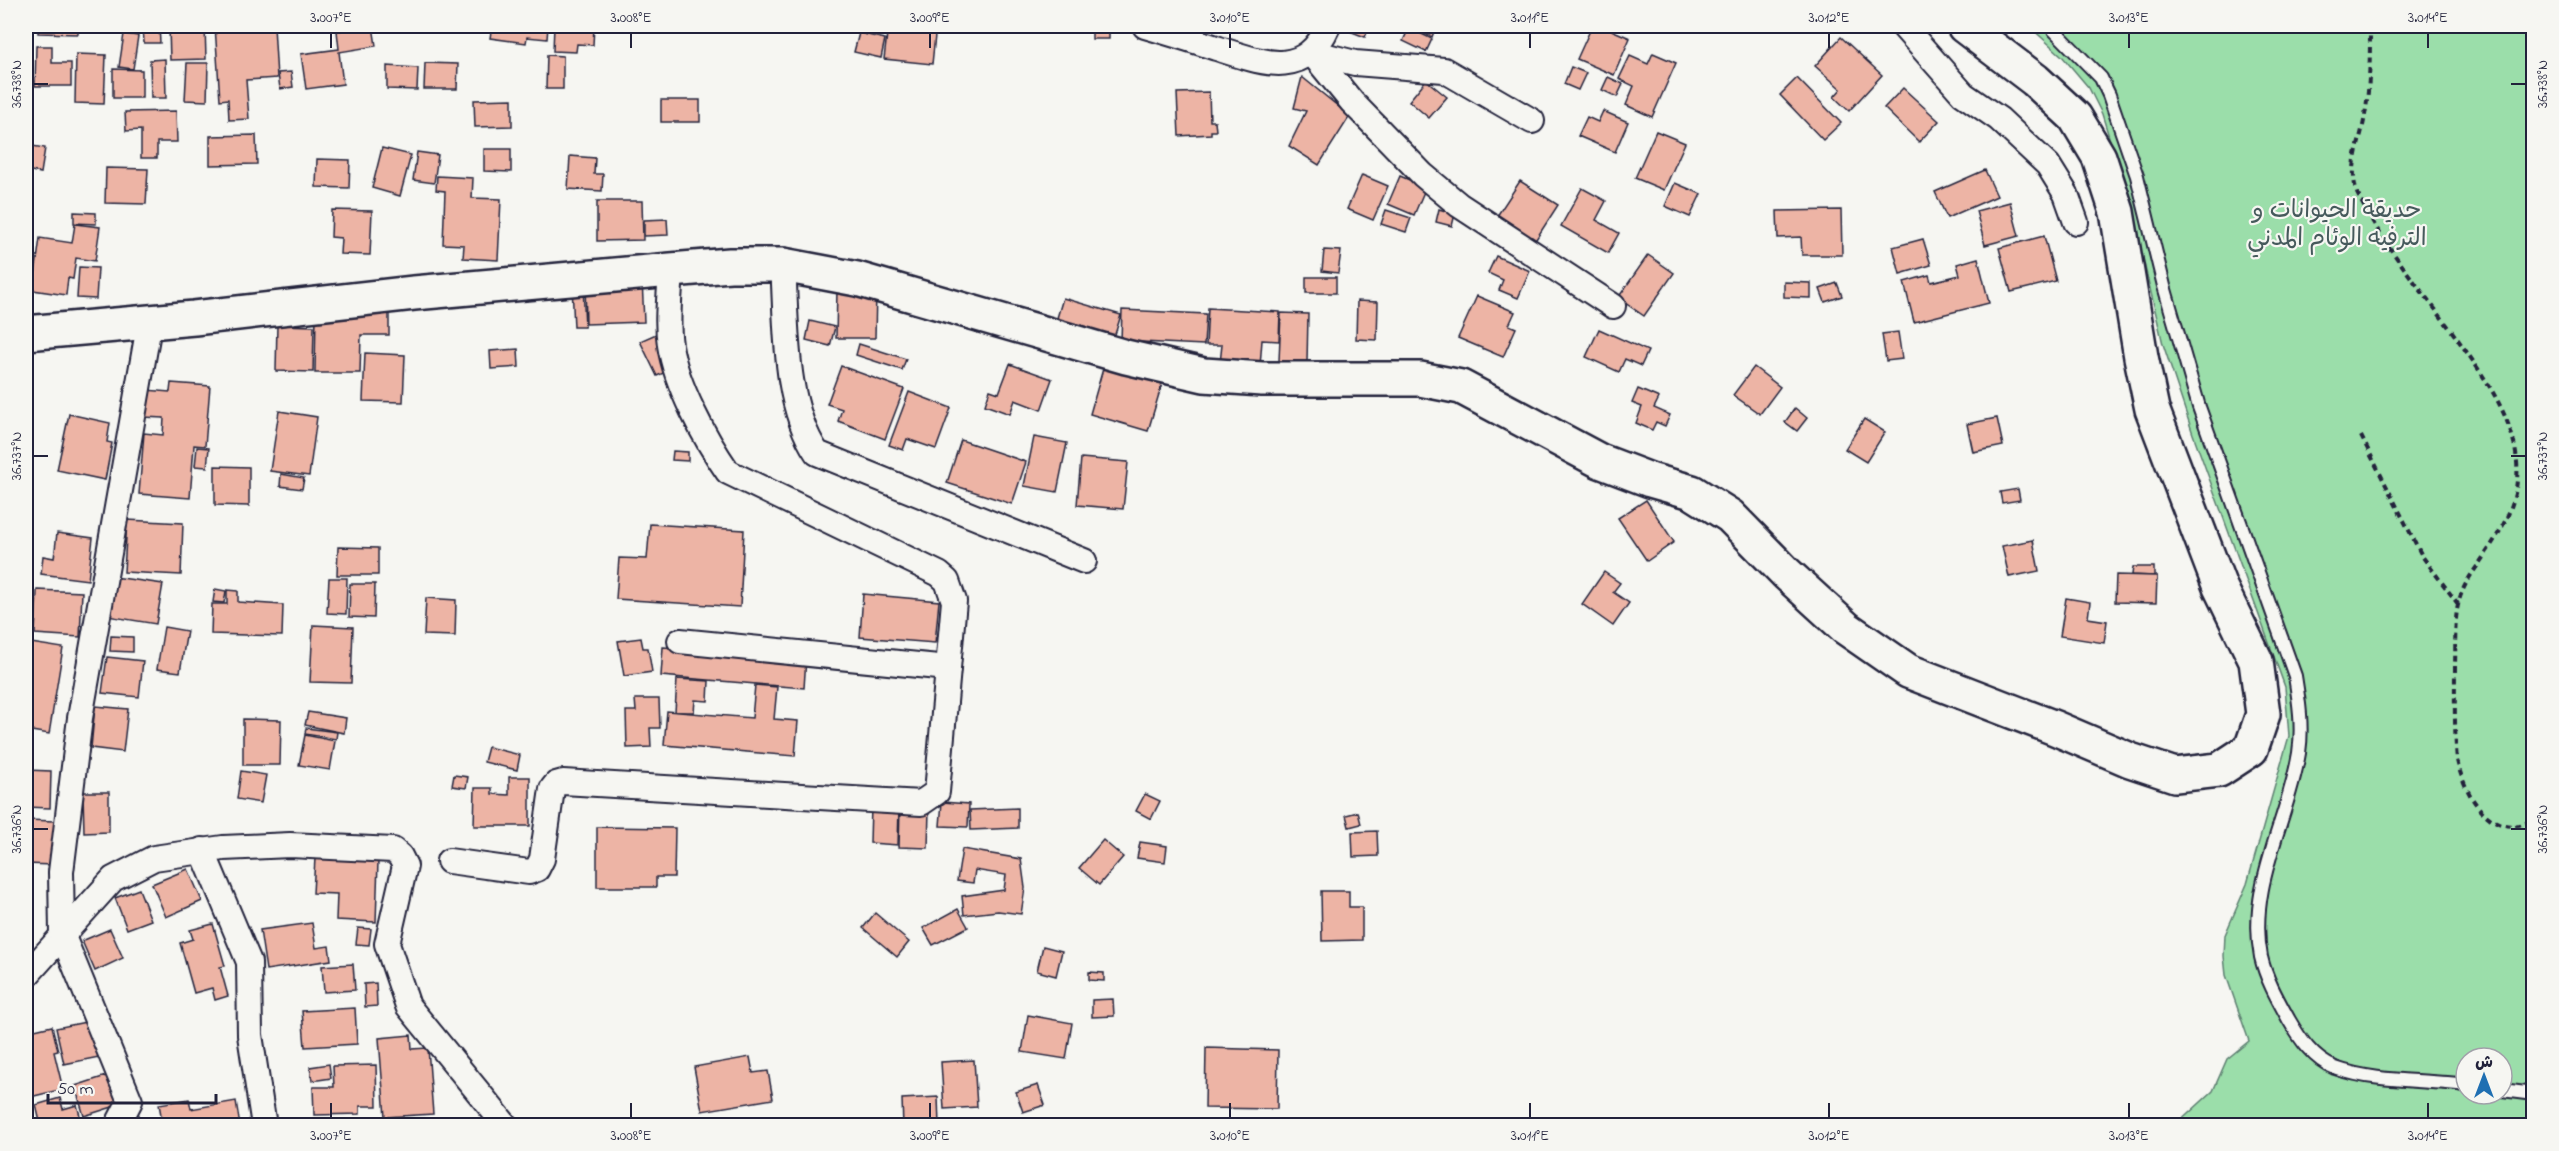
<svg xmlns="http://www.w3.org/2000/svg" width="2559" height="1151" viewBox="0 0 2559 1151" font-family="'Indie Flower','Playpen Sans Arabic',sans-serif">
	<rect width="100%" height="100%" fill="#f6f6f2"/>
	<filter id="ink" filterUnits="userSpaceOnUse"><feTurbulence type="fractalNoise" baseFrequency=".0167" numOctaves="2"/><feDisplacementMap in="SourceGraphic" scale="12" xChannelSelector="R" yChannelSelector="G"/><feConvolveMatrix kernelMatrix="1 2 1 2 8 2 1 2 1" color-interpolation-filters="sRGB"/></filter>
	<g filter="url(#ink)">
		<path fill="#9bdeaa" stroke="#5e8072" stroke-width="1.5" fill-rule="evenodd" d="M2029,26H2533V1125H2176L2213,1091L2227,1059L2249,1041L2226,975L2224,956L2225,935L2247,884L2289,736L2285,687L2193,434L2163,344L2132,212L2102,114L2089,88L2062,56ZM2466,1058H2502V1094H2466Z"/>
		<g fill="#edb4a5" stroke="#22223b" stroke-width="1.5">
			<polygon points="38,26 78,26 78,34 38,33"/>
			<polygon points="143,26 159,26 160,43 144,43"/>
			<polygon points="205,26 206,59 170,60 169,27"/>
			<polygon points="215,26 274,26 277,78 246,80 249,119 229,120 228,99 220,100"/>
			<polygon points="373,26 376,46 339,52 343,84 306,89 301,54 339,49 337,31"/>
			<polygon points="492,26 548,26 547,39 527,37 526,43 490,38"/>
			<polygon points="554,26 594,26 593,45 577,44 576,52 553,51"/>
			<polygon points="888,26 936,26 932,64 884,59"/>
			<polygon points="979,26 997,26 998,31 972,33 972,29 979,29"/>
			<rect x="1092" y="26" width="17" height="13"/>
			<polygon points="1346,26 1370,26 1365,37 1344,29"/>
			<polygon points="1412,26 1436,26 1432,37 1411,28"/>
			<polygon points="1592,26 1602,26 1630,38 1614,75 1577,59"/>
			<polygon points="1409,28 1432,39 1426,52 1403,41"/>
			<polygon points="859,33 885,39 881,58 854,52"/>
			<polygon points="124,34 138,36 133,69 119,67"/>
			<polygon points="1841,37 1882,75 1849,111 1834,97 1841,89 1815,66"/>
			<polygon points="36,46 52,46 52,63 71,63 71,86 35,86"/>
			<polygon points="1653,53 1676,63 1652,117 1626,105 1634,86 1619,79 1630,56 1648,64"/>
			<polygon points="76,54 106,55 104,104 75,103"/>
			<polygon points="547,55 563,56 563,89 546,89"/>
			<polygon points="165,59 166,98 151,98 150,60"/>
			<polygon points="187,63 208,63 207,101 185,100"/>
			<polygon points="425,63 458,64 457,89 424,89"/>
			<polygon points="387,66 418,68 417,90 387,89"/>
			<polygon points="1571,67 1586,73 1578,90 1564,84"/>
			<polygon points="113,69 142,70 142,98 113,98"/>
			<polygon points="291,72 293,87 280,89 278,73"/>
			<polygon points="1302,77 1350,116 1319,165 1289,146 1306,111 1294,108"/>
			<polygon points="1608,77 1623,84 1617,97 1602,90"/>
			<polygon points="1797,78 1841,123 1823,140 1780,95"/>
			<polygon points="1426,80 1447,97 1429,118 1409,101"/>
			<polygon points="1903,88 1939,121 1919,142 1884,108"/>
			<polygon points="1209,92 1210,121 1215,121 1216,131 1211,131 1211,134 1179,136 1177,93"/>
			<polygon points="512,99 512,126 475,127 474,100"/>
			<rect x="661" y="100" width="39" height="22"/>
			<polygon points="176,111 177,142 157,142 157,158 141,158 141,130 126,131 125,112"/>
			<polygon points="1603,111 1628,122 1615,152 1578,136 1587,117 1598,122"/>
			<polygon points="1656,131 1685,143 1664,190 1635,178"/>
			<polygon points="256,135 257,164 210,165 210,136"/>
			<polygon points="26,145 45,148 41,173 26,170"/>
			<polygon points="382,148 411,155 400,196 372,188"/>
			<polygon points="484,149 511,149 511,172 484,171"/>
			<polygon points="417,152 438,155 434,183 413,180"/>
			<polygon points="570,156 595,158 594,174 603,174 602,191 568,189"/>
			<polygon points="317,159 350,160 349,188 316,187"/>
			<polygon points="106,168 148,169 146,204 105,203"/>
			<polygon points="1985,170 1997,196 1947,218 1935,192"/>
			<polygon points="1362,175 1388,186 1373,220 1347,209"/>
			<polygon points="437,176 473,178 472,198 501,199 498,260 463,258 464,245 443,244 445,191 436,190"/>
			<polygon points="1400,176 1426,187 1414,215 1388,204"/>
			<polygon points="1520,181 1558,205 1531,247 1493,222"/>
			<polygon points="1675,183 1701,194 1690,217 1665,206"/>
			<polygon points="1582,188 1606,201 1596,220 1619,233 1608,253 1561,226"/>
			<polygon points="597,201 642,201 643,240 597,241"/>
			<polygon points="2010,202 2019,236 1985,245 1976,211"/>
			<polygon points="1439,209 1455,214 1452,226 1436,222"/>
			<polygon points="332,210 372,211 370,255 340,254 341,238 331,237"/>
			<polygon points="1386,210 1411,218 1406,232 1381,224"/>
			<polygon points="1841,210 1842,255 1802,255 1801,237 1778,238 1777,211"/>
			<polygon points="74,212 96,213 96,224 74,223"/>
			<polygon points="667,219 668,235 644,236 644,220"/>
			<polygon points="75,224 100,227 95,261 76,258 73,279 68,278 66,295 33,290 40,238 72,243"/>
			<polygon points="2044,236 2056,281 2011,292 1999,248"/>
			<polygon points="1923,239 1931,265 1900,274 1893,247"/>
			<polygon points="1324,250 1341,251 1338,273 1322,271"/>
			<polygon points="1648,255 1674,273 1644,316 1618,298"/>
			<polygon points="1496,256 1530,271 1518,298 1499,290 1503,280 1488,273"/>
			<polygon points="1978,258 1989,303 1914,322 1904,282 1929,275 1931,282 1960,275 1957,264"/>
			<polygon points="79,267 98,268 96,299 77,298"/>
			<rect x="1306" y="277" width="30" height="16"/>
			<polygon points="642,280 644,322 586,324 585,282"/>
			<polygon points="1784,282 1811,283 1811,298 1784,297"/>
			<polygon points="1837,283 1842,296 1825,302 1820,289"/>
			<polygon points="572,286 583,286 585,327 574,327"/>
			<polygon points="837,289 876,290 875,338 836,338"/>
			<polygon points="1477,296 1515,312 1509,325 1516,328 1503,357 1458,338"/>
			<polygon points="1063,298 1121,315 1112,344 1054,328"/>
			<polygon points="1357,301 1378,302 1377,340 1356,339"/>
			<polygon points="389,304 389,335 361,335 360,373 315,373 316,312"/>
			<polygon points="1208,308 1280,312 1279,341 1262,340 1260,366 1220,363 1222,345 1206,345"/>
			<polygon points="1122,310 1206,314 1204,345 1121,341"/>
			<polygon points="1281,313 1308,314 1307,362 1279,361"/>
			<polygon points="810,321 835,327 830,346 806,340"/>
			<polygon points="277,325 314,326 313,372 276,371"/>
			<polygon points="1599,329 1648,351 1641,366 1625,359 1619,372 1586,357"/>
			<polygon points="1898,332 1902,359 1886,361 1882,334"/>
			<polygon points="656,334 672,369 657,376 640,341"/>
			<polygon points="859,344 906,359 902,370 856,355"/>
			<polygon points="518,349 519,367 491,369 490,351"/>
			<polygon points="365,353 405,355 403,402 363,401"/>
			<polygon points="1010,364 1052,379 1041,410 1015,400 1010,414 985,405 990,390 999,393"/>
			<polygon points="1104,365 1164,377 1148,431 1090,414"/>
			<polygon points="841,366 904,389 885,439 838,421 842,409 827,404"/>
			<polygon points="1754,367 1780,387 1760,414 1733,395"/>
			<polygon points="171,383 210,386 205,446 194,445 190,498 139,494 144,433 163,435 164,418 143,417 146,390 170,392"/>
			<polygon points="1638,389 1659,398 1654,408 1670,415 1665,426 1656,422 1652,430 1636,423 1642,407 1632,403"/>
			<polygon points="909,392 951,408 936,449 907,439 903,450 889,445"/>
			<polygon points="1795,408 1807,418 1797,431 1785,422"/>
			<polygon points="279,411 317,417 309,476 270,471"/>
			<polygon points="69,414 110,423 107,442 112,443 105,480 57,470"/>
			<polygon points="1997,418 2003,446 1973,452 1967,424"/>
			<polygon points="1864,419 1885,432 1866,462 1845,449"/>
			<polygon points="1034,437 1067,443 1057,492 1024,486"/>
			<polygon points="961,440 1026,462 1012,504 947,483"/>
			<polygon points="197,447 209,448 207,467 195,466"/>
			<polygon points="673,451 688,452 688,461 672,460"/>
			<polygon points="1081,458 1128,462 1123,509 1077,505"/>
			<polygon points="215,466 249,467 249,506 215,505"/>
			<polygon points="281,474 304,478 302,489 280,486"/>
			<polygon points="2018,489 2020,500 2002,503 2000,492"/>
			<polygon points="1646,500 1674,542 1647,561 1618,518"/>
			<polygon points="127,520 183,523 181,575 124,572"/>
			<polygon points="650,524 744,530 740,607 616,599 619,558 647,559"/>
			<polygon points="57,533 93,538 88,580 41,574 43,556 54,558"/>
			<polygon points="2033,540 2039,571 2009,577 2002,546"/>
			<polygon points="338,547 378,548 378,575 337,575"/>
			<polygon points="2133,567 2154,567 2154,576 2132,575"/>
			<polygon points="1604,572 1620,583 1613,592 1629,603 1613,626 1582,604"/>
			<polygon points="2116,575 2157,576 2156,603 2115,602"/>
			<polygon points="114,577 163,584 156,624 107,616"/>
			<polygon points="329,578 347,578 346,614 327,613"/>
			<polygon points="350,584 375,584 374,618 349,617"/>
			<polygon points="215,589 226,591 224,603 213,602"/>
			<polygon points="37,590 82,592 80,637 35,634"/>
			<polygon points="227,590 238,591 238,602 283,605 282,636 211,634 212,604 227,604"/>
			<polygon points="863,594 939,601 935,643 860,637"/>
			<polygon points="426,598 456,600 455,636 424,635"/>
			<polygon points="2066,598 2090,602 2088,618 2107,621 2104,643 2060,636"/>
			<polygon points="313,625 353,627 351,683 310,682"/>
			<polygon points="164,627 187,631 180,672 157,669"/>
			<polygon points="111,636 133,637 133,652 110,651"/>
			<polygon points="641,638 643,648 648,648 652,672 624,676 618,641"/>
			<polygon points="31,643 63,648 49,734 26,730 26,679"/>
			<polygon points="663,647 806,658 804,688 661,676"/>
			<polygon points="107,657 143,661 139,697 102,693"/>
			<polygon points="677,679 709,681 708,701 695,700 694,712 675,712"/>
			<polygon points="755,685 777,687 774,719 798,721 795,756 664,745 667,711 752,718"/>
			<polygon points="635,699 659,699 660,728 650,728 651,747 627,748 626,711 636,711"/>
			<polygon points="95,706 128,709 123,752 91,748"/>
			<polygon points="308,712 346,718 344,733 305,725"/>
			<polygon points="243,719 281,720 280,765 243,765"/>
			<polygon points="306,728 337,732 336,739 305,734"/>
			<polygon points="305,735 335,741 330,770 299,765"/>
			<polygon points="488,747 520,755 517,770 484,762"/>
			<polygon points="26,770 51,771 50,808 26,807"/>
			<polygon points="241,771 266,775 261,803 237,799"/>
			<polygon points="454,775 468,777 466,788 452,786"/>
			<polygon points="509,777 530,777 530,826 474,826 475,788 492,788 492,794 509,795"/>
			<polygon points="83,792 109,792 109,832 84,833"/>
			<polygon points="1145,794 1160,801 1151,819 1136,811"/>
			<polygon points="942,802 969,804 968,827 940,826"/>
			<polygon points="871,806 899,807 898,845 870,843"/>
			<polygon points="900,808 929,809 928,848 899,847"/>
			<polygon points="1018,808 1018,828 971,830 970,810"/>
			<polygon points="1358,812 1361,824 1349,827 1346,815"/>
			<polygon points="26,820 54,821 53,865 26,864"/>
			<polygon points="597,827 675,828 674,877 656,877 656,887 597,887"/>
			<polygon points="1377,831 1378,856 1353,857 1352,832"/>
			<polygon points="1103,840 1123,857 1099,885 1079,868"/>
			<polygon points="1140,842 1167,846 1165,862 1137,858"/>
			<polygon points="962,849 1021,859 1025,888 1021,914 998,911 964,915 962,896 1004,890 1006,875 975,870 973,883 957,881"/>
			<polygon points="315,858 378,861 376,922 336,920 337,894 313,893"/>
			<polygon points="188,869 202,901 166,917 152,884"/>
			<polygon points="139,889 151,920 127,929 115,898"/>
			<polygon points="1321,891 1349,891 1349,907 1362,907 1362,940 1322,941"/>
			<polygon points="958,909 968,927 933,945 923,928"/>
			<polygon points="875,913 909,942 897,957 863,928"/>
			<polygon points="312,923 316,948 329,946 331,960 266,970 260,930"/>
			<polygon points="213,924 225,966 220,967 228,996 215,1000 212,988 194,993 180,943 193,939 190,930"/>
			<polygon points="358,928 371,929 369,945 356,944"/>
			<polygon points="110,929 123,958 95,971 82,941"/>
			<polygon points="1043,946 1062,951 1056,976 1037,971"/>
			<polygon points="353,964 355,990 324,992 322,966"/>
			<polygon points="1089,972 1104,973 1104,981 1089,980"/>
			<polygon points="376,983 377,1006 365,1007 364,984"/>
			<polygon points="1113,999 1114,1016 1092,1017 1092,1000"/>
			<polygon points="355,1008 357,1044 305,1047 302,1011"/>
			<polygon points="1028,1015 1072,1023 1066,1059 1022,1052"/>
			<polygon points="96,1020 104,1056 64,1064 56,1028"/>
			<polygon points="52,1026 58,1051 54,1052 63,1089 26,1098 26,1032"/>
			<polygon points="411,1035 412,1049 428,1048 433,1114 385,1117 379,1038"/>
			<polygon points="1206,1048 1278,1050 1277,1109 1205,1108"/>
			<polygon points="750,1057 753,1073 768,1071 773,1099 702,1111 694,1067"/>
			<polygon points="974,1060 977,1107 944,1109 941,1062"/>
			<polygon points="329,1064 331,1078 312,1081 310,1067"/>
			<polygon points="376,1065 377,1106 360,1106 360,1114 314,1115 313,1087 334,1087 333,1066"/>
			<polygon points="112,1074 122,1104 84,1116 75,1086"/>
			<polygon points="1038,1085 1045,1105 1023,1112 1016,1092"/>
			<polygon points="938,1097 939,1126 903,1126 902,1099"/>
			<polygon points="60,1098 63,1109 77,1105 83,1126 41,1126 36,1105"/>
			<polygon points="189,1099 191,1109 236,1101 240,1126 163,1126 159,1104"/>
			<polygon points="447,1117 449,1126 415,1126 415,1125"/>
		</g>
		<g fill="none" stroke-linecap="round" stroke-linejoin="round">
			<defs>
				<g id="lane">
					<path d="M2050,26L2101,78L2109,95L2137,176L2164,286L2199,407L2295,676C2299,701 2303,727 2299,753C2288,821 2247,886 2261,957C2266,979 2278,1000 2289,1020C2300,1039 2313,1059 2335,1068C2377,1083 2423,1079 2466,1085"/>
					<polyline points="2502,1090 2534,1094"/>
				</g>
				<g id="street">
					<path d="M1145,26C1169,33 1193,40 1216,48C1261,62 1304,81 1328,26"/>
					<polyline points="1903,26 1963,94 1999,119 2048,165 2066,194 2076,222"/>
					<polyline points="1311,52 1352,102 1423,175 1459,205 1613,306"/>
					<polyline points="1311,52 1355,63 1444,70 1532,121"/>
					<path d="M783,265C787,325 783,403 817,453L1084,561"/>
					<polyline points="680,641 948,668"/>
					<polyline points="202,850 249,962 250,1035 264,1126"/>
					<path d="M449,861L529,872L537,869L542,859L552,789L556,784L563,782L921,803L937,792L954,601L947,581L939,574L728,472C705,439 676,385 670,345C666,320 670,294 671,270"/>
					<polyline points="26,976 113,879 154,858 223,848 290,845 393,850 400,856 405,866 387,944 408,1006 506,1126"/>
					<polyline points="117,1126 130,1101 62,934 61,872 80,718 150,320"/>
				</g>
				<polyline id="secondary" points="26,333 194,318 414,293 671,270 730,265 783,265 857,279 1126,357 1204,375 1262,379 1420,379 1461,387 1600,461 1650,480 1692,492 1730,516 1787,574 1846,628 1908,671 2055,728 2130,760 2175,775 2219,770 2251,749 2263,714 2256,661 2220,587 2152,409 2141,357 2117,212 2099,157 2075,117 2035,80 1964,26"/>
			</defs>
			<use href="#lane" stroke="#22223b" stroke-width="16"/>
			<use href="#street" stroke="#22223b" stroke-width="28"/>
			<use href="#secondary" stroke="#22223b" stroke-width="38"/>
			<g stroke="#22223b" stroke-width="4" stroke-dasharray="6 4.5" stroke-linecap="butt">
				<path d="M2370,26C2370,56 2370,85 2365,115C2361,142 2348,166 2357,193C2386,252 2431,300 2468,354C2487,381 2506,410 2514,443C2524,487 2511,516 2486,553C2478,566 2468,577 2462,592C2453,613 2456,641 2455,664C2455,696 2454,728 2457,760C2464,794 2492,844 2534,819"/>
				<polyline points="2361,436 2422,556 2458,604"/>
			</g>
			<use href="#lane" stroke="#f6f6f2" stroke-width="12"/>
			<use href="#street" stroke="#f6f6f2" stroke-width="24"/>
			<use href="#secondary" stroke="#f6f6f2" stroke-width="33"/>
		</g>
	</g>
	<path fill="none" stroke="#22223b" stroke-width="2" d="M331,33V48M631,33V48M930,33V48M1230,33V48M1530,33V48M1829,33V48M2129,33V48M2428,33V48M33,84H48M2511,84H2526M33,456H48M2511,456H2526M33,829H48M2511,829H2526M331,1103V1118M631,1103V1118M930,1103V1118M1230,1103V1118M1530,1103V1118M1829,1103V1118M2129,1103V1118M2428,1103V1118"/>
	<g text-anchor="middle" stroke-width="4.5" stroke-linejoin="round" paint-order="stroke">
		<g font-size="24" fill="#465a5c" stroke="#f6f6f2">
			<text x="2337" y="217">حديقة الحيوانات و<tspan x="2337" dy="28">الترفيه الوئام المدني</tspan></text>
		</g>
	</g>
	<rect width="2559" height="1151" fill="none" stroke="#f6f6f2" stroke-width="66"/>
	<g transform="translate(2484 1076)"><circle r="28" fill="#f6f6f2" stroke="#a1a1a9" stroke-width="1.5"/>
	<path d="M0-4.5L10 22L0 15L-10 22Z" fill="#1f6fb2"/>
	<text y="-9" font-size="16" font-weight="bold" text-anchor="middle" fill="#22223b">ش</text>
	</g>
	<path d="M48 1094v9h168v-9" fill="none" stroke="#22223b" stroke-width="3"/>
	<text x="57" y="1094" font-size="18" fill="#22223b" stroke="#f6f6f2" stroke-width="4.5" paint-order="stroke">50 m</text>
	<rect x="33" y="33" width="2493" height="1085" fill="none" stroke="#22223b" stroke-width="2"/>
	<g font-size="15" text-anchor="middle" fill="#22223b">
		<text x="331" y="22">3.007°E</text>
		<text x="631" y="22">3.008°E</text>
		<text x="930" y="22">3.009°E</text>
		<text x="1230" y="22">3.010°E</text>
		<text x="1530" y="22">3.011°E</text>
		<text x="1829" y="22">3.012°E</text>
		<text x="2129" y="22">3.013°E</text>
		<text x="2428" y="22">3.014°E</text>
		<text transform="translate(16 84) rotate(-90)" y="5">36.738°N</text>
		<text transform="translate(2542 84) rotate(-90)" y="5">36.738°N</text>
		<text transform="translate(16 456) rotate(-90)" y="5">36.737°N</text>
		<text transform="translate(2542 456) rotate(-90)" y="5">36.737°N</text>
		<text transform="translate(16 829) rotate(-90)" y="5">36.736°N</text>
		<text transform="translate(2542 829) rotate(-90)" y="5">36.736°N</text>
		<text x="331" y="1140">3.007°E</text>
		<text x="631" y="1140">3.008°E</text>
		<text x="930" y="1140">3.009°E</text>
		<text x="1230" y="1140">3.010°E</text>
		<text x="1530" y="1140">3.011°E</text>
		<text x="1829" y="1140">3.012°E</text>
		<text x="2129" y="1140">3.013°E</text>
		<text x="2428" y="1140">3.014°E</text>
	</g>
</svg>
